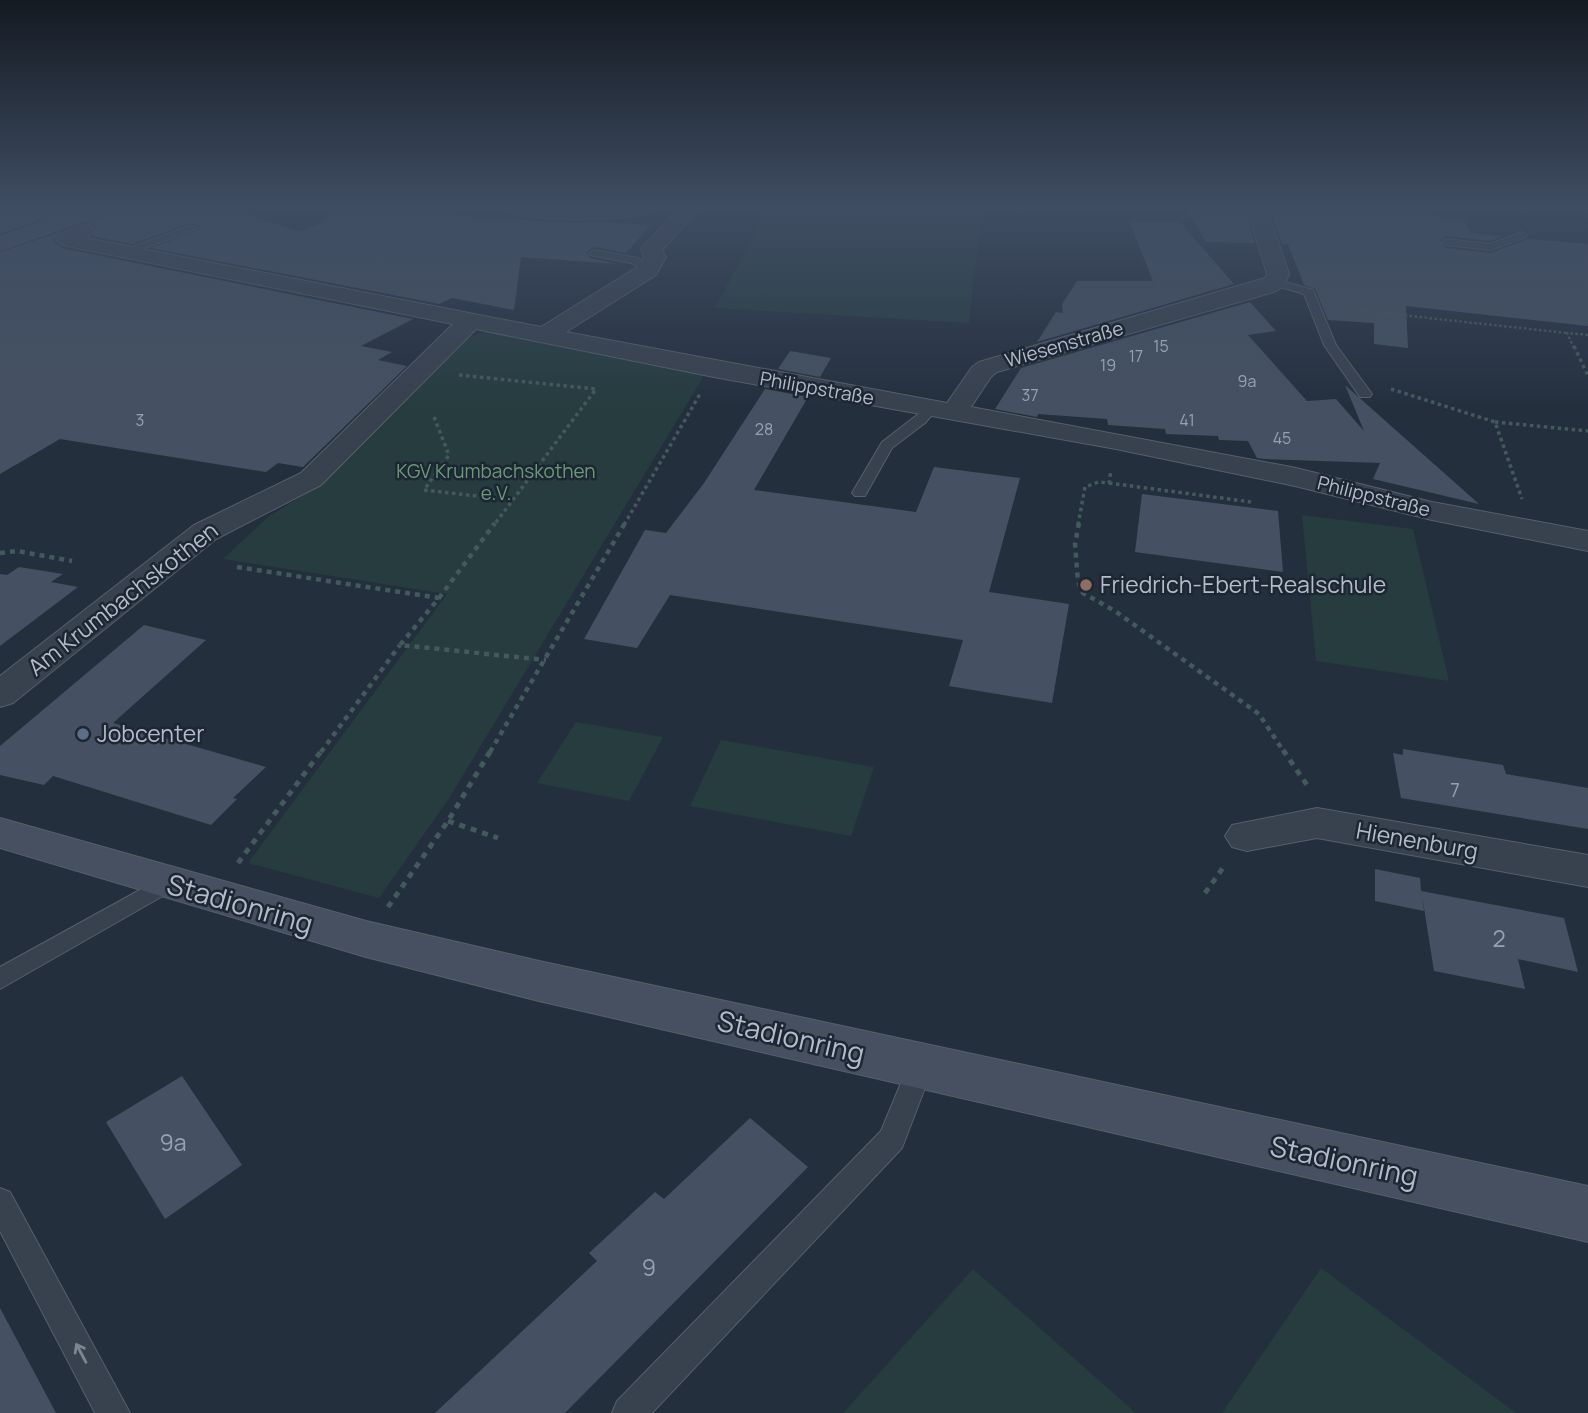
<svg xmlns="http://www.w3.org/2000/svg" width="1588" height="1413" viewBox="0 0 1588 1413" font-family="Manrope,sans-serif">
	<rect width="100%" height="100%" fill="#242f3e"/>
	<g fill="#263c3f">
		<polygon points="768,209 982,209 969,323 715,308"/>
		<polygon points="490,330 705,374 448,800 379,898 248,863 447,594 223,559 269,516 321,485 464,339"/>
		<polygon points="1302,515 1413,529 1449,681 1316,661"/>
		<polygon points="576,722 663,737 629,801 537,783"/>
		<polygon points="721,740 874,767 851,836 690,806"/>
		<polygon points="1321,1268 1516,1413 1222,1413"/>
		<polygon points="973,1269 1136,1413 843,1413"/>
	</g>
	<g fill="#455162">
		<polygon points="0,209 71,209 0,234"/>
		<polygon points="109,209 228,209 298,231 317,225 344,209 573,223 598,222 651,225 626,253 594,247 586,252 590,258 617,264 521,257 514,310 452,298 439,304 151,248 200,229 199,225 190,223 132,244 92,236 97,228 92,223 85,223 106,215"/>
		<polygon points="1277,209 1357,209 1464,219 1470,233 1503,236 1490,241 1446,236 1439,241 1446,248 1491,253 1528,239 1588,244 1588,326 1406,306 1408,348 1374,344 1374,323 1328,320 1315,289 1304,285 1288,244 1282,244 1271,211 1278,212"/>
		<polygon points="1187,210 1245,211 1255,243 1206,242"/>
		<polygon points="1129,221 1180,222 1234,284 1037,342 1056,312 1063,313 1062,304 1077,281 1153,281"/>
		<polygon points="63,231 54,240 58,246 66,249 413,319 361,346 392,352 378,360 407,366 303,467 278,463 266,472 60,439 0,474 0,252"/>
		<polygon points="1250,302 1276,331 1248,335 1307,401 1336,399 1364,431 1345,385 1479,504 1373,479 1380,463 1264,459 1257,458 1248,441 1219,440 1218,436 1166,434 1165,429 1108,425 1107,419 1038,414 1037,417 995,409 1021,368"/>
		<polygon points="790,351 831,358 820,377 778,369"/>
		<polygon points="765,389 808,397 754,490 916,512 934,467 1020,478 989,592 1069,604 1052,703 949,686 963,640 670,595 637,648 584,639 645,530 666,533 704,483"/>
		<polygon points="1142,494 1278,511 1283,572 1135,552"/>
		<polygon points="19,567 63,574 51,582 78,587 0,646 0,574 7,575"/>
		<polygon points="144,625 206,640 113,723 266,767 233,798 237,799 211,825 53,776 44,785 0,775 0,746"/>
		<polygon points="1403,749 1503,765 1506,774 1588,788 1588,829 1401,798 1393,753 1403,755"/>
		<polygon points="1375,869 1420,878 1421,891 1564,918 1578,972 1518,959 1525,989 1434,971 1422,895 1424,911 1375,901"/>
		<polygon points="182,1076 242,1165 165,1219 106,1122"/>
		<polygon points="750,1118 808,1167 565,1413 435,1413 597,1261 589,1253 655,1192 664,1199"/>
		<polygon points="0,1308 56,1413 0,1413"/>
	</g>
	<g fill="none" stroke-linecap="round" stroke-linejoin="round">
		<defs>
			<g id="service">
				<polygon points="189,226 198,228 128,254 119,252"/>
				<polygon points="1522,232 1527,235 1526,237 1491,250 1446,245 1441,242 1446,239 1490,244"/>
				<polygon points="594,250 638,258 653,270 648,273 631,263 590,255 589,253"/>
				<polygon points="1275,279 1313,290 1336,345 1372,394 1370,397 1360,397 1324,345 1304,294 1271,284 1271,280"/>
				<polygon points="930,405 937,409 925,423 892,448 865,496 855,496 852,493 882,442"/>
				<polygon points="167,875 175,877 178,883 175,889 0,989 0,967"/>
				<polygon points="920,1056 929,1059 933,1067 902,1148 652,1413 612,1413 617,1401 881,1131 911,1059"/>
				<polygon points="0,1188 10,1192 130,1413 95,1413 0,1231"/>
			</g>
			<g id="minor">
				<path d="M507,209H651C640,223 518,223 507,209Z"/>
				<path d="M680,209H700L662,250L666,257L656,275L566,332L947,403L972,367L979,362L1265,278L1267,274L1247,209H1267L1289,274L1283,287L1274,292L997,372L991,377L971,407L1296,468L1432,502L1588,531V551L1432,520L1295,486L1116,449L714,377L476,329L321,485L216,539L13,703L0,707V676L194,525L301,473L453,324L67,246L60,244L57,240C64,230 80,223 92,226L95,230L86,238L541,327L639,266L644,257L641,249L644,245Z"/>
				<polygon points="1317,808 1588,855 1588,887 1317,838 1247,851 1232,847 1225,836 1232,825"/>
			</g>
			<g id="secondary">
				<polygon points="79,209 107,209 105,213 0,250 0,237"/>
				<polygon points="0,818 366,921 539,961 1588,1186 1588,1242 539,1001 366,957 0,848"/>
			</g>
		</defs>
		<use href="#service" stroke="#565f6c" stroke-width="2"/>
		<use href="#minor" stroke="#565f6c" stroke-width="2"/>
		<use href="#secondary" stroke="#565f6c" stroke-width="2"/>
		<g stroke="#44595c" stroke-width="2.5" stroke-dasharray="2.5 2.5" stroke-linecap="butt">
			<polyline points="127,215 145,209"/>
			<polyline points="265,251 296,238"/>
			<polyline points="357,269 394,251"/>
			<polyline points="1345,309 1567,333"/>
			<polyline points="1574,348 1567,333 1588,335"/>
		</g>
		<g stroke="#44595c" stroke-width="3.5" stroke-dasharray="3.5 3.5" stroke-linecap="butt">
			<polyline points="1574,346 1588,376"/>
			<polyline points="459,375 596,389 494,525"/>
			<polyline points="1391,389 1495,422 1522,499"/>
			<polyline points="434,417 449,455 424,490 512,500"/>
			<polyline points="1495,422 1588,431"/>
			<polyline points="1109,483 1251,502"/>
			<polyline points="624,525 700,394"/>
			<polyline points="1078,525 1085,487 1098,482 1109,483 1111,470"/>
		</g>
		<g stroke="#44595c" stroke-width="4.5" stroke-dasharray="5 5" stroke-linecap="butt">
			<polyline points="1079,523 1075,544 1078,582 1083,593 1115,611 1259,714 1284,752"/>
			<polyline points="0,553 17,551 72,561"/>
			<polyline points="237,567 439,598 400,645 546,660"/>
			<polyline points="439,598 495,523"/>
			<polyline points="321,752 400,645"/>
			<polyline points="490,752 625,523"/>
		</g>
		<g stroke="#44595c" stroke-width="5" stroke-dasharray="6 6" stroke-linecap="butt">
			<polyline points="1283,750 1309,788"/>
			<polyline points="448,821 498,838"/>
			<polyline points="238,863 322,750"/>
			<polyline points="1205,893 1225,865"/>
			<polyline points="388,907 448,821 491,750"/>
		</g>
		<use href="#service" fill="#38414e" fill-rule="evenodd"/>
		<use href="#minor" fill="#38414e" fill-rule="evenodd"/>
		<use href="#secondary" fill="#465061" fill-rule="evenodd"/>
	</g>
	<defs><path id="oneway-shaft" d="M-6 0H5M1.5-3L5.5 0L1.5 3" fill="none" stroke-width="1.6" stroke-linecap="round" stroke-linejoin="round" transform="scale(1.75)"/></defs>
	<use stroke="#7c8592" href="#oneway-shaft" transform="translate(81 1353) rotate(-118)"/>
	<linearGradient id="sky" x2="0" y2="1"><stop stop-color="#141a22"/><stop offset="0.51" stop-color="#3f4d63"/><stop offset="1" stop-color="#3f4d63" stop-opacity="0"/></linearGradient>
	<rect width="1588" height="407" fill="url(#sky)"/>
	<circle fill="#8d6e63" stroke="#1d2633" stroke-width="2.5" cx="1086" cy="585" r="7"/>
	<circle fill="#5c6f8a" stroke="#1d2633" stroke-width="2.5" cx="83" cy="734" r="7"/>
	<g text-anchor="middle" stroke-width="5" stroke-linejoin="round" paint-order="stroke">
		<g font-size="16" fill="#98a1af">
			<text x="1161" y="352">15</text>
			<text x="1136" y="362">17</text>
			<text x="1108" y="371">19</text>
			<text x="1247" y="387">9a</text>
			<text x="1030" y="401">37</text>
			<text x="140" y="426">3</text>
			<text x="1187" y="426">41</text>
			<text x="764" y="435">28</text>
			<text x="1282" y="444">45</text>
		</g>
		<g font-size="19" fill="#b4bcc9" stroke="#1d2633">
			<text transform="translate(1064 344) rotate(-16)" y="7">Wiesenstraße</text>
			<text transform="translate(817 388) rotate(10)" y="7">Philippstraße</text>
			<text transform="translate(1374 496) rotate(14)" y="7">Philippstraße</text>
		</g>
		<g font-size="19" fill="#6b9a76" stroke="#1d2633">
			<text x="496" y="478">KGV Krumbachskothen<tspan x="496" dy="22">e.V.</tspan></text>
		</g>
		<g font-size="19" fill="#98a1af">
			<text x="1455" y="797">7</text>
		</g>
		<g font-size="23" fill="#b4bcc9" stroke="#1d2633" text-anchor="start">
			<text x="1100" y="593">Friedrich-Ebert-Realschule</text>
			<text x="97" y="742">Jobcenter</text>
		</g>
		<g font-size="23" fill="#b4bcc9" stroke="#1d2633">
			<text transform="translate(123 599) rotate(-38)" y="8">Am Krumbachskothen</text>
			<text transform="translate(1417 841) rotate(10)" y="8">Hienenburg</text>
		</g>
		<g font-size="23" fill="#98a1af">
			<text x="1499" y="947">2</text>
			<text x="173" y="1151">9a</text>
			<text x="649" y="1276">9</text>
		</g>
		<g font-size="28" fill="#b4bcc9" stroke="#1d2633">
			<text transform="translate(240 904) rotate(16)" y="10">Stadionring</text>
			<text transform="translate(791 1037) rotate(13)" y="10">Stadionring</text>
			<text transform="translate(1344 1161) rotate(12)" y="10">Stadionring</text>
		</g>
	</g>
</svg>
